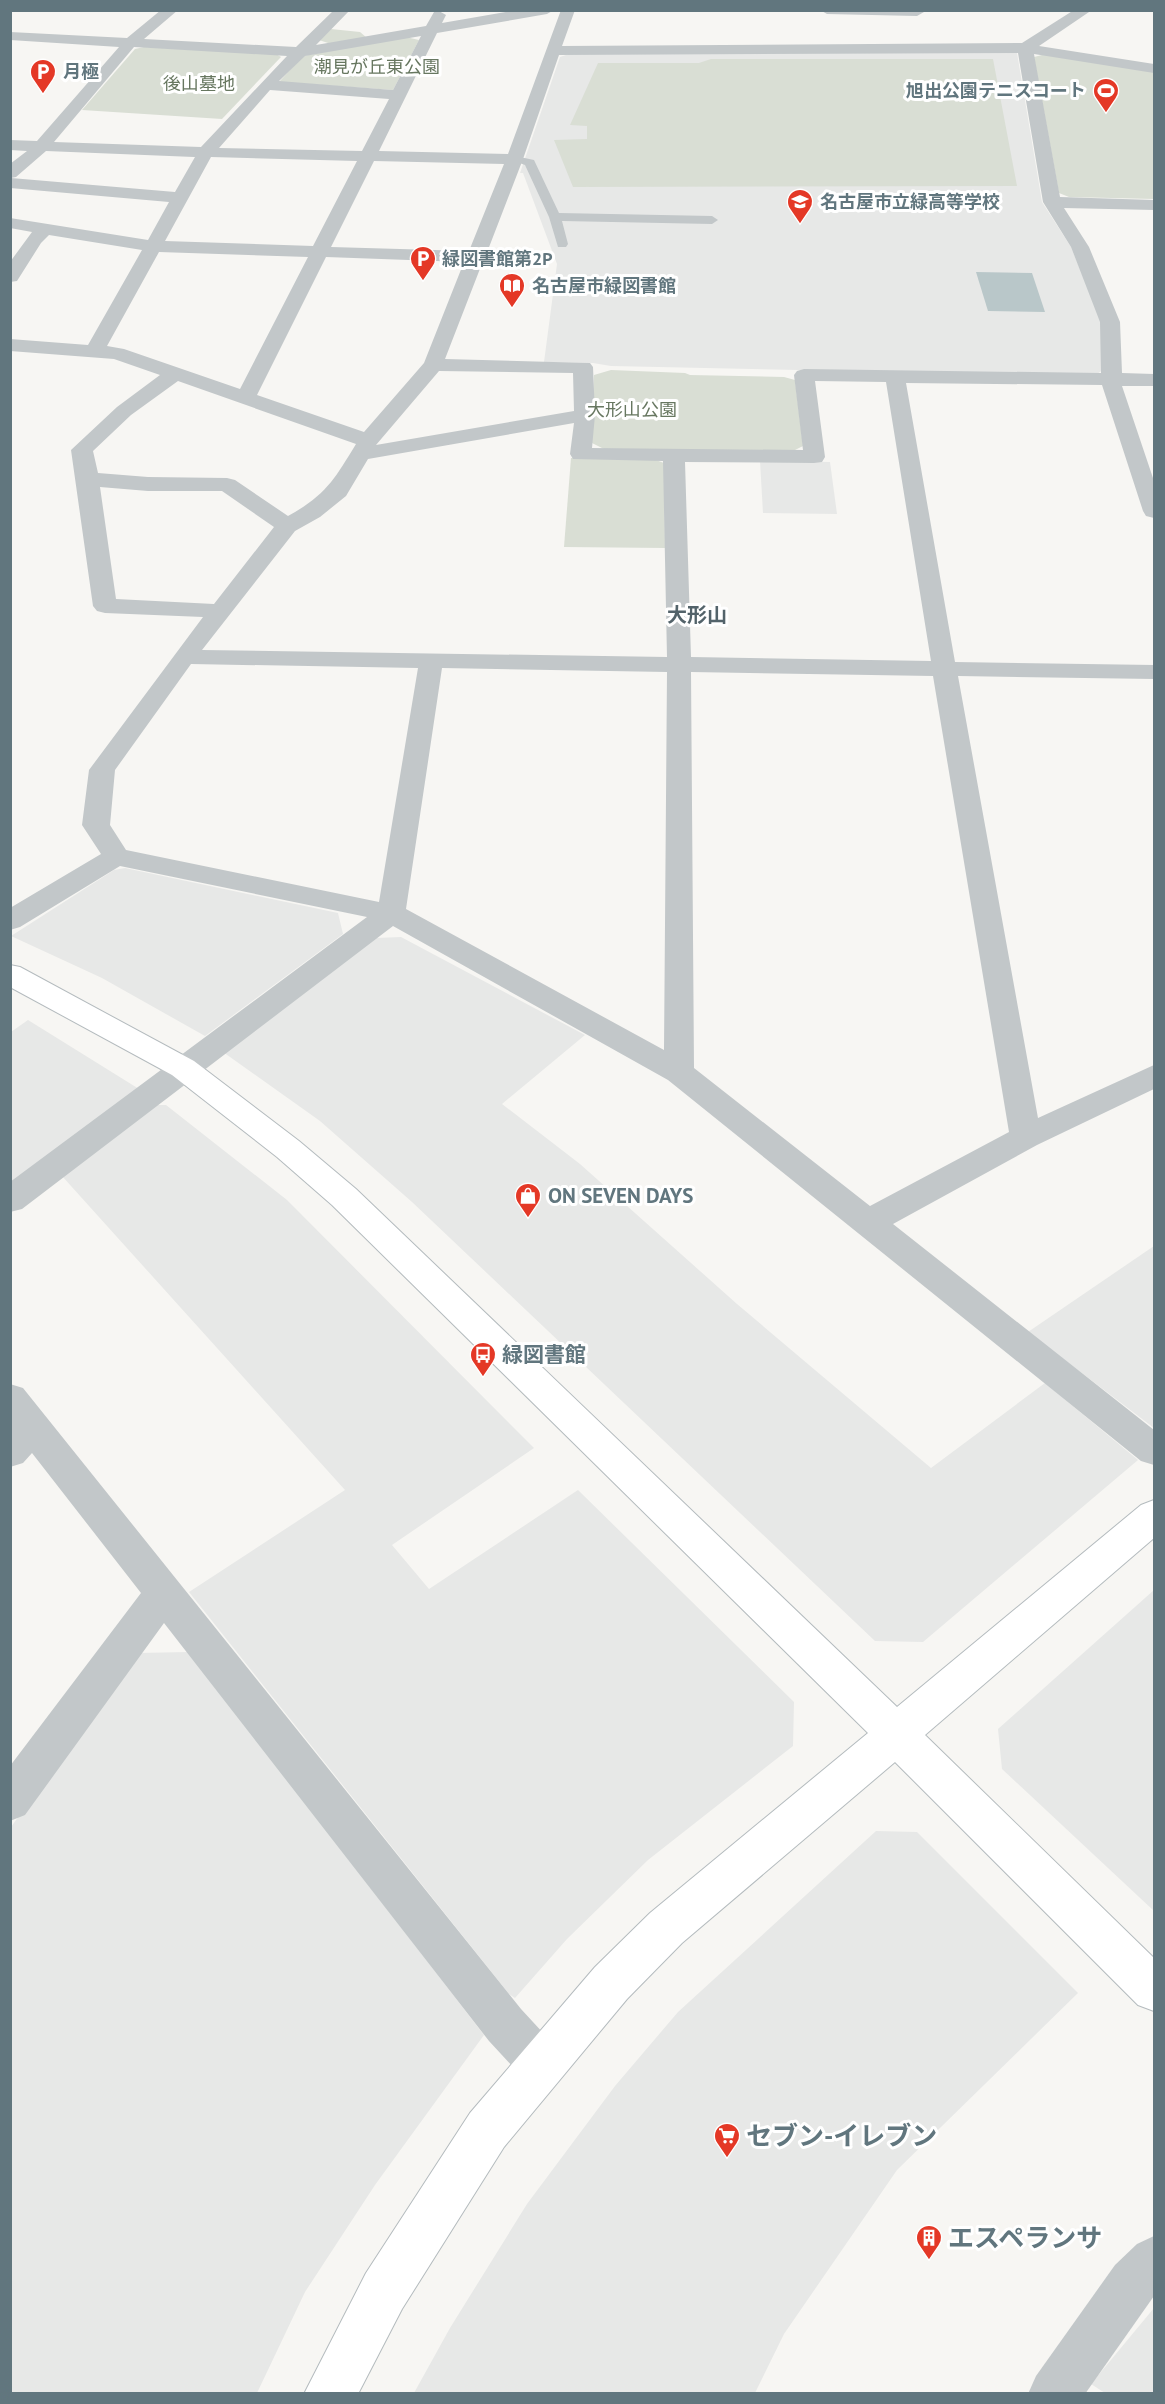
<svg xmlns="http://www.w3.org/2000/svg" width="1165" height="2404" viewBox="0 0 1165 2404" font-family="'PT Sans','Noto Sans JP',sans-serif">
	<rect width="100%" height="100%" fill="#f7f6f3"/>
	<g fill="#e7e8e7">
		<polygon points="1008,51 1017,53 1042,202 1071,247 1101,321 1105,369 1093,376 611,366 593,363 544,362 557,264 523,173 520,173 560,57 569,54"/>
		<polygon points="760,461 830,462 837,514 763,513"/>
		<polygon points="125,868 338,913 343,934 205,1036 102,978 11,936 114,870"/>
		<polygon points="401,937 585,1035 502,1104 580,1164 737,1304 931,1468 1045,1383 1138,1460 923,1642 875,1641 412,1202 320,1121 223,1052 376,938"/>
		<polygon points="28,1020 139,1089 11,1183 11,1032"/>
		<polygon points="157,1105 166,1105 287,1200 534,1448 392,1545 429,1589 578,1490 794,1702 793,1746 648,1860 567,1939 515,1998 509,1994 189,1592 345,1490 62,1176"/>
		<polygon points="1154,1246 1154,1428 1028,1332"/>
		<polygon points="1154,1590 1154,1911 1002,1769 998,1729"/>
		<polygon points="189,1652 484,2035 375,2185 305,2292 257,2393 11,2394 11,1827 137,1653"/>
		<polygon points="876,1831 917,1832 1078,1993 897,2170 784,2334 755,2393 414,2393 450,2328 527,2204 615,2086 678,2012"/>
		<polygon points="1154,2308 1154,2393 1105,2393 1091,2384"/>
	</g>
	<g fill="#d9ded4">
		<polygon points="331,29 360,32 367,38 331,44 319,40"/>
		<polygon points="406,37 419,40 393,90 279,82 303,56"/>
		<polygon points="144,47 276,54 281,57 222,119 82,110 135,49"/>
		<polygon points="1046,54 1154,71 1154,199 1069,197 1059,193 1034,57"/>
		<polygon points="711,59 993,59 1017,186 573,187 554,140 587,139 587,126 570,125 598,63 699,63"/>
		<polygon points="611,370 685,373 690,375 784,377 795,380 803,446 791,452 606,450 592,443 594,375"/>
		<polygon points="571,458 653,459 664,463 665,548 564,547"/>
	</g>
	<polygon fill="#b9c7c9" points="976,272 1032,273 1045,312 988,311"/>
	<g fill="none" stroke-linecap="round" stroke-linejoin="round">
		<defs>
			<polygon id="secondary" points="10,965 20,967 194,1061 299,1141 356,1189 897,1707 1141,1505 1154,1500 1154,1538 925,1735 1154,1958 1154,2011 1138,2005 895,1762 682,1943 627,1999 504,2147 402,2309 358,2394 304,2394 366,2273 470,2113 595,1967 650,1913 868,1733 332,1205 277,1157 172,1075 10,987"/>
		</defs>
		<use href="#secondary" stroke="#b4bbbe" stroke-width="2"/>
		<polygon fill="#c2c7c9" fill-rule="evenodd" points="515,156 534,160 559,213 712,216 718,220 712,224 562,221 568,244 566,247 558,247 549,217 525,165 509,159"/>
		<g fill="#c2c7c9" fill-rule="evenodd">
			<path d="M161,10H178L144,39L296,47L334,10H350L316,45L426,26L434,12L439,11L446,15L442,23L518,10H554L547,14L437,33L379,151L508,154L561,10H575L562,46L1022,43L1074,10H1092L1039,46L1154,64V73L1034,54L1060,197L1154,200V210L1064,208L1089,247L1120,322L1122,373L1154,374V386H1122L1154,481V518L1146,516L1143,511L1102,385L906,383L955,662L1154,665V679L958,676L1038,1118L1154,1065V1089L1037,1145L893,1224L1154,1430V1465L1141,1461L668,1080L393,926L22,1209L10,1212V1182L367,917L120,866L20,927L10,930V908L101,854L82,825L89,770L203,617L105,613L97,611L93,606L71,450L117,407L160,375L114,359L10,351V339L88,345L142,250L49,235L41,243L17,281L10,282V262L32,232L10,228V218L148,240L169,202L10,188V164L27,151L10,150V140L37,141L119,47L10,40V32L127,38ZM421,36L393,90L279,81L305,56ZM134,47L287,56L201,147L54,142ZM1018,53L1043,202L1071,247L1100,322L1101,373L804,369L797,371L794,375L803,450L592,448L595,415L593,367L590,363L445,359L483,261L487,257L486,255L523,159L559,55ZM270,90L389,99L362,151L219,148ZM46,151L194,157H195L175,192L11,178L16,177ZM211,157L357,161L313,246L165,241ZM374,161L504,164L469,251L331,247ZM159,252L308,257L240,389L124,349L107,346ZM326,257L464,262L424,363L364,432L257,395ZM439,371L573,373L574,411L376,445ZM178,381L356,444C334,480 326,495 288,516L235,480L227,478L148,477L98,473L93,451L131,415ZM815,381L886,382L931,661L691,657L685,462L814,463L822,462L825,457ZM574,423L570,454L573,459L663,461L667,657L202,650L295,531L320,517L346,496L368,459ZM100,487L148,491H222L274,527L214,604L116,599ZM191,664L418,668L379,902L126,850L110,825L115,770ZM442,668L667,672L664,1050L406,909ZM691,672L933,676L1009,1132L870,1206L694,1068Z"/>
			<polygon points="820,10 923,10 924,12 917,16 827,14"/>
			<polygon points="10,1384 23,1388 521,2009 557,2048 564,2064 557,2080 541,2087 525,2080 489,2041 164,1623 25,1815 10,1821 10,1766 141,1593 32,1453 23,1463 10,1467"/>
			<polygon points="1154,2236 1154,2296 1085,2394 1028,2394 1036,2376 1115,2265 1137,2244"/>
		</g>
		<use href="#secondary" fill="#fff" fill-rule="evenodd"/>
	</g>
	<defs>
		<symbol id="parking-pin" viewBox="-11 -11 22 30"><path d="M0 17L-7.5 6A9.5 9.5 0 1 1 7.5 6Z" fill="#e43826" stroke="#fff"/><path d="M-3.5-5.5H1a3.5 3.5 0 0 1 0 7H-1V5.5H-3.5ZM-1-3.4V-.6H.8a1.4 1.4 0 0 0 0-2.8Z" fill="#fff"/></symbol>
		<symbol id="stadium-pin" viewBox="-11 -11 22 30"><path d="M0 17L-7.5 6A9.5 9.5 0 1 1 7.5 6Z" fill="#e43826" stroke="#fff"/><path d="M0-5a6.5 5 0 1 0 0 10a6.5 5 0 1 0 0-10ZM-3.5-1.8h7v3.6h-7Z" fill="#fff"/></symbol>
		<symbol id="school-pin" viewBox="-11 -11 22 30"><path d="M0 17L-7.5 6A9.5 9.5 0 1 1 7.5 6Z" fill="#e43826" stroke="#fff"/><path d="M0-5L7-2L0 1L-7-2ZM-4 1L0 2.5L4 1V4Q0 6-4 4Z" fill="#fff"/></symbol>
		<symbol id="library-pin" viewBox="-11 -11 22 30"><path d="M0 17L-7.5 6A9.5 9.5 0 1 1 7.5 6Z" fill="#e43826" stroke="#fff"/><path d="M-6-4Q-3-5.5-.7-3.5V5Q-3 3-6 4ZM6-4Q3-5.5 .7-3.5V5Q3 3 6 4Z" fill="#fff"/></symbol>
		<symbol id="shop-pin" viewBox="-11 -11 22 30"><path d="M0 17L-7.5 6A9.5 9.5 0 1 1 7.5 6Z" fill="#e43826" stroke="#fff"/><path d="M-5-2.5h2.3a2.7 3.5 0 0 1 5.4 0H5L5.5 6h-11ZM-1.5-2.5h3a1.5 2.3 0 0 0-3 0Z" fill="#fff"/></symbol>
		<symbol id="bus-pin" viewBox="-11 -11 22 30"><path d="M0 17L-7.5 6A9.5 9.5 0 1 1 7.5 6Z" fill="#e43826" stroke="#fff"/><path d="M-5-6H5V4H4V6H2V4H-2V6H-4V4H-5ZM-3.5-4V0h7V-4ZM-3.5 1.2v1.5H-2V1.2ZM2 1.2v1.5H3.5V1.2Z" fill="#fff"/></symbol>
		<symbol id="supermarket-pin" viewBox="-11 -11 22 30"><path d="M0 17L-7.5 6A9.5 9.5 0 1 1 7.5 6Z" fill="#e43826" stroke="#fff"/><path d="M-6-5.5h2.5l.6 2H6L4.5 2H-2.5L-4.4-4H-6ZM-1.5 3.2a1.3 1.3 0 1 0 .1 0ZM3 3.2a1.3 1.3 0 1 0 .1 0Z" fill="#fff"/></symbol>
		<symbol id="building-pin" viewBox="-11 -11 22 30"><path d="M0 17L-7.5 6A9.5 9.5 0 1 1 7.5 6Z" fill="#e43826" stroke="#fff"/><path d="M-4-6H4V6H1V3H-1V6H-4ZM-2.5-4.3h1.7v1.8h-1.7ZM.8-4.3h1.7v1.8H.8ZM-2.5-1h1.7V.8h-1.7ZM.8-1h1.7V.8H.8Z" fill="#fff"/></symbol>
	</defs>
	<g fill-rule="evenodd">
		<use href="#parking-pin" x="28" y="57" width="30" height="40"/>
		<use href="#stadium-pin" x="1091" y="76" width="30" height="40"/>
		<use href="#school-pin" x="785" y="187" width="30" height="40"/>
		<use href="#parking-pin" x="408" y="244" width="30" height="40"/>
		<use href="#library-pin" x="497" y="271" width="30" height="40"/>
		<use href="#shop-pin" x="513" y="1181" width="30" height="40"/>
		<use href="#bus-pin" x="468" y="1340" width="30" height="40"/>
		<use href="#supermarket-pin" x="712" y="2121" width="30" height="40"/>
		<use href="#building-pin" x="914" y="2223" width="30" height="40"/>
	</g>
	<g text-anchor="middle" stroke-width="6" stroke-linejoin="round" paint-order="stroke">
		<g font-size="18" fill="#677760" stroke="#fff">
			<text x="377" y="73">潮見が丘東公園</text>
			<text x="199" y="90">後山墓地</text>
			<text x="632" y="416">大形山公園</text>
		</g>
		<g font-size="18" font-weight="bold" fill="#61767e" stroke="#fff" text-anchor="start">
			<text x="63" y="78">月極</text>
			<text x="1086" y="97" text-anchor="end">旭出公園テニスコート</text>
			<text x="820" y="208">名古屋市立緑高等学校</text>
			<text x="442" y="265">緑図書館第2P</text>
			<text x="532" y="292">名古屋市緑図書館</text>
		</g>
		<g font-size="20" font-weight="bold" fill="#53636a" stroke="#fff">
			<text x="697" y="622">大形山</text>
		</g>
		<g font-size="21" font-weight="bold" fill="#61767e" stroke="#fff" text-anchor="start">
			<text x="548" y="1203">ON SEVEN DAYS</text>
			<text x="502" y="1362">緑図書館</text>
		</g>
		<g font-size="26" font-weight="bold" fill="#61767e" stroke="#fff" text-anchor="start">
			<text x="746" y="2145">セブン-イレブン</text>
			<text x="948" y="2247">エスペランサ</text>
		</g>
	</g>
	<rect width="1165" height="2404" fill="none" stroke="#61767e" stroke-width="24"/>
</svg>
